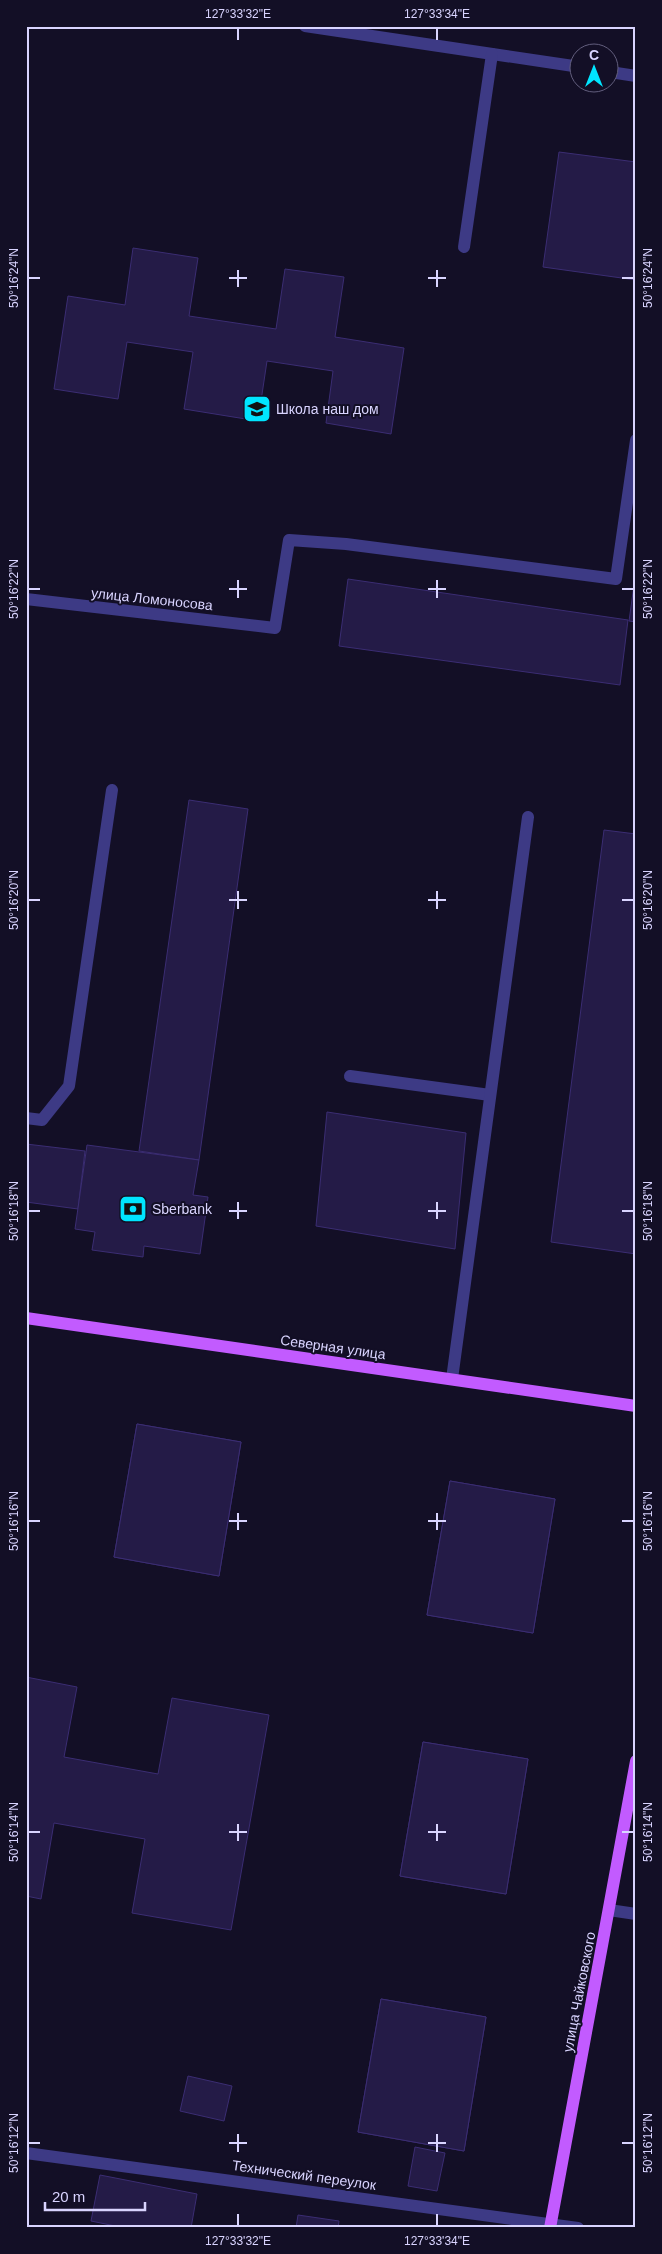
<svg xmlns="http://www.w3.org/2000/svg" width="662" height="2254" viewBox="0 0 662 2254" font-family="Arial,sans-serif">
	<rect width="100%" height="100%" fill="#130f26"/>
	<g fill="#241b47" stroke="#3b2d73">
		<polygon points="559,152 636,162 636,280 543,267"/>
		<polygon points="133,248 198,258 189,316 276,329 285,269 344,277 335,337 404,348 391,434 326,423 333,371 267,361 258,421 184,409 193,352 127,342 118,399 54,389 68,296 125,305"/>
		<polygon points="636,571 636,622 629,621"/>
		<polygon points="348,579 628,620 620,685 339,646"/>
		<polygon points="189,800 248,809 199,1160 139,1151"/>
		<polygon points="604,830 636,834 636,1254 551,1242"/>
		<polygon points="327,1112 466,1133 455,1249 316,1226"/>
		<polygon points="26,1144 85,1151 78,1209 26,1202"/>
		<polygon points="87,1145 199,1160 193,1195 208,1197 200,1254 144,1246 143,1257 92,1250 95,1232 75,1229"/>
		<polygon points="137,1424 241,1442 219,1576 114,1557"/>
		<polygon points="137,1424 241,1442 219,1576 114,1557"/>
		<polygon points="450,1481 555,1499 533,1633 427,1615"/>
		<polygon points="450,1481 555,1499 533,1633 427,1615"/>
		<polygon points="26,1677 77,1687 64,1757 158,1774 172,1698 269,1715 231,1930 132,1913 145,1839 54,1823 41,1899 26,1896"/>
		<polygon points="423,1742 528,1759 506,1894 400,1876"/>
		<polygon points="423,1742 528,1759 506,1894 400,1876"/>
		<polygon points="381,1999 486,2017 464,2151 358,2132"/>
		<polygon points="381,1999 486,2017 464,2151 358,2132"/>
		<polygon points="188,2076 232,2086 224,2121 180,2111"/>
		<polygon points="415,2147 445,2153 437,2191 408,2186"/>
		<polygon points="100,2175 197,2194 191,2228 125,2228 91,2221"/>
		<polygon points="298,2215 339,2221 338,2228 296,2228"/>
	</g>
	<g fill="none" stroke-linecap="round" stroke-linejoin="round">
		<g stroke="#3d3a85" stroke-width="12">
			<polyline points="305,26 580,67"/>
			<polyline points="610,72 636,76"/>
			<polyline points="464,247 492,54"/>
			<polyline points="26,599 275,628 289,540 346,544 616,579 636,440"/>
			<polyline points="350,1076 490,1095"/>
			<polyline points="26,1118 42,1120 69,1086 112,790"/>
			<polyline points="452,1379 528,817"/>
			<polyline points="609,1910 636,1914"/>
			<polyline points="26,2153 578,2228"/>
		</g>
		<g stroke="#c25bff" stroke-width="12">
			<polyline points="26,1318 636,1406"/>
			<polyline points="550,2228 636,1761"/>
		</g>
	</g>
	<path fill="none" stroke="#d9d4ff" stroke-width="2" d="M238,28V40M437,28V40M238,270V287M437,270V287M28,278H40M229,278H247M428,278H446M622,278H634M238,580V598M437,580V598M28,589H40M229,589H247M428,589H446M622,589H634M238,891V909M437,891V909M28,900H40M229,900H247M428,900H446M622,900H634M238,1202V1219M437,1202V1219M28,1211H40M229,1211H247M428,1211H446M622,1211H634M238,1513V1530M437,1513V1530M28,1521H40M229,1521H247M428,1521H446M622,1521H634M238,1824V1841M437,1824V1841M28,1832H40M229,1832H247M428,1832H446M622,1832H634M238,2134V2152M437,2134V2152M28,2143H40M229,2143H247M428,2143H446M622,2143H634M238,2214V2226M437,2214V2226"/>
	<defs>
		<symbol id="school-square" viewBox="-11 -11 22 22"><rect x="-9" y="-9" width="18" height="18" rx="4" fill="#00e5ff" stroke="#130f26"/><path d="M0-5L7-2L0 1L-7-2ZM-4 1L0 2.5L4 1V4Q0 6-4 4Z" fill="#111"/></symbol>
		<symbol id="bank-square" viewBox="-11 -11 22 22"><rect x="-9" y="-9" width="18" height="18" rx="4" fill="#00e5ff" stroke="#130f26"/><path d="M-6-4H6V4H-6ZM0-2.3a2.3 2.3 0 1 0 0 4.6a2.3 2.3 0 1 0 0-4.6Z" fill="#111"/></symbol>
	</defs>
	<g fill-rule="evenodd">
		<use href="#school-square" x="241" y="393" width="32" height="32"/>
		<use href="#bank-square" x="117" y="1193" width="32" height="32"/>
	</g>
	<g text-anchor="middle" stroke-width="4" stroke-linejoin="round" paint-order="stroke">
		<g font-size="14" fill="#d9d4ff" stroke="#130f26" text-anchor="start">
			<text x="276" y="414">Школа наш дом</text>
			<text x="152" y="1214">Sberbank</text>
		</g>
		<g font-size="14" fill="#d9d4ff" stroke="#130f26">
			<text transform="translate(152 599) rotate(6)" y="5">улица Ломоносова</text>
			<text transform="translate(333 1347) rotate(8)" y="5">Северная улица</text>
			<text transform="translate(579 1992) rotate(-79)" y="5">улица Чайковского</text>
			<text transform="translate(304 2175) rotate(8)" y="5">Технический переулок</text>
		</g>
	</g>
	<rect width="662" height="2254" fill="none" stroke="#130f26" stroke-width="55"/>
	<g transform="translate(594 68)"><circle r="24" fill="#130f26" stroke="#625e7d"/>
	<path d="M0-4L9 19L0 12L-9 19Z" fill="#00e5ff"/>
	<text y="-8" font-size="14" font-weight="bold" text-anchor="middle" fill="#d9d4ff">С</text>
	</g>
	<path d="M45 2202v8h100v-8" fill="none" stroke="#d9d4ff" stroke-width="2.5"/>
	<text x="52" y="2202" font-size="15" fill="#d9d4ff" stroke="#130f26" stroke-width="4" paint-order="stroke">20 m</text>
	<rect x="28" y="28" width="606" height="2198" fill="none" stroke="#d9d4ff" stroke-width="2"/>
	<g font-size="12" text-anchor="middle" fill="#d9d4ff">
		<text x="238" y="18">127°33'32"E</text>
		<text x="437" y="18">127°33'34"E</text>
		<text transform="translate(14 278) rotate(-90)" y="4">50°16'24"N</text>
		<text transform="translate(648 278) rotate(-90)" y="4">50°16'24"N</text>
		<text transform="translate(14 589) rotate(-90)" y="4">50°16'22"N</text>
		<text transform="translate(648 589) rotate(-90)" y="4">50°16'22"N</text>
		<text transform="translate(14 900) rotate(-90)" y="4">50°16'20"N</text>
		<text transform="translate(648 900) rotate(-90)" y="4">50°16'20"N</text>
		<text transform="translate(14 1211) rotate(-90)" y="4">50°16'18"N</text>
		<text transform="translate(648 1211) rotate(-90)" y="4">50°16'18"N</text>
		<text transform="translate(14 1521) rotate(-90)" y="4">50°16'16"N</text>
		<text transform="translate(648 1521) rotate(-90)" y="4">50°16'16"N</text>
		<text transform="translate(14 1832) rotate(-90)" y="4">50°16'14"N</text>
		<text transform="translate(648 1832) rotate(-90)" y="4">50°16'14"N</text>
		<text transform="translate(14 2143) rotate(-90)" y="4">50°16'12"N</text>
		<text transform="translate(648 2143) rotate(-90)" y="4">50°16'12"N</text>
		<text x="238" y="2245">127°33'32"E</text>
		<text x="437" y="2245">127°33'34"E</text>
	</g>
</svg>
